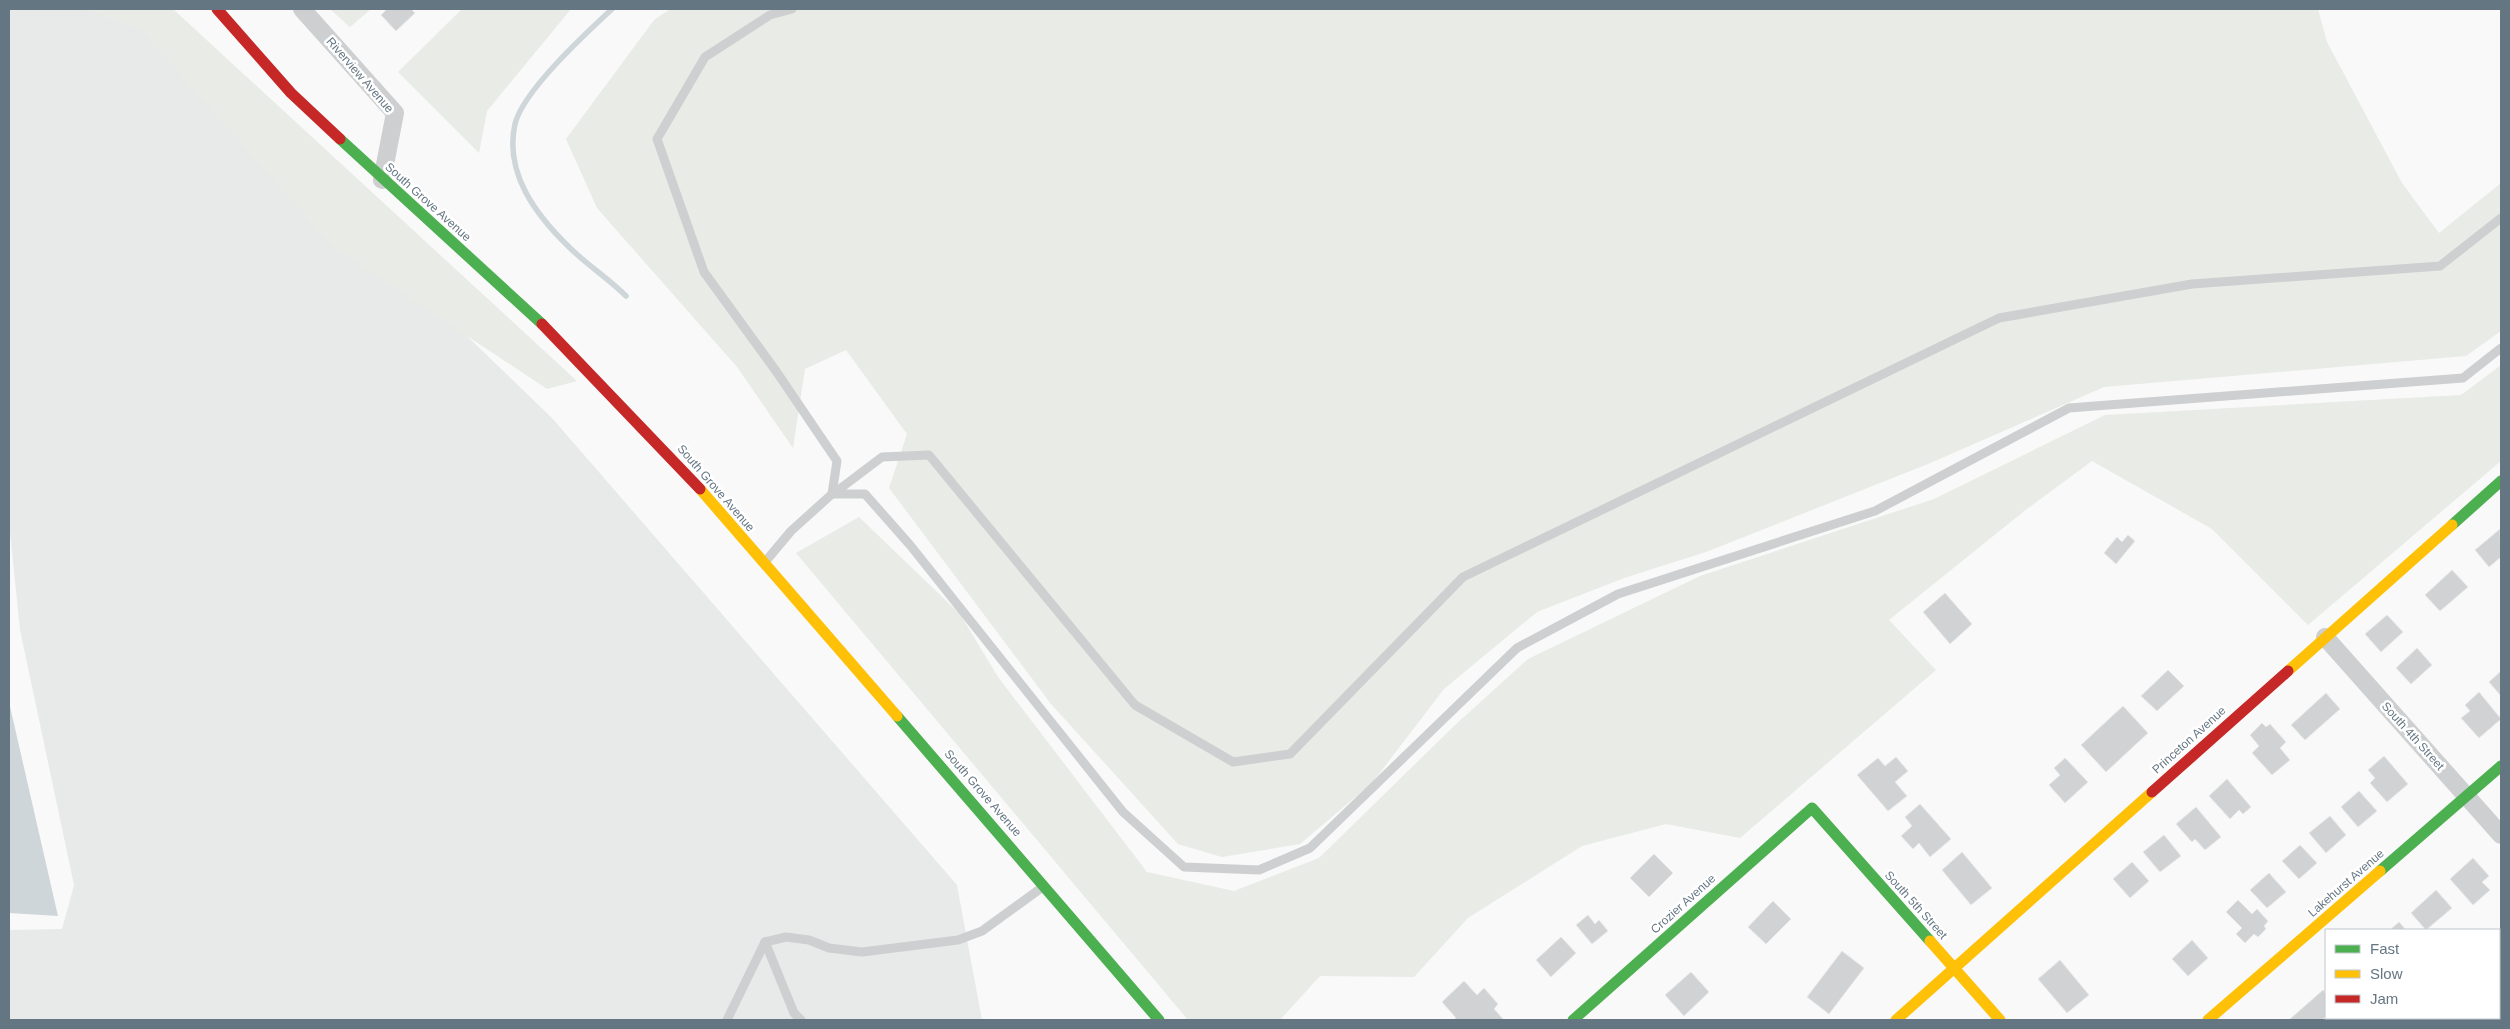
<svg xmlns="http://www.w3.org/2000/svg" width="2510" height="1029" viewBox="0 0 2510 1029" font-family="Helvetica,sans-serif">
	<rect width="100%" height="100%" fill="#f9f9f9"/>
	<polygon fill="#e8e9e9" points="9,9 128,9 552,418 957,885 982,1020 9,1020 9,930 62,929 74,885 20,630 9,522"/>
	<g fill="#e8ebe6">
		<polygon points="82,9 173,9 577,381 547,389 333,247 140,29"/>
		<polygon points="330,9 371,9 350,27"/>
		<polygon points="462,9 571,9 487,111 479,153 398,72"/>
		<polygon points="670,9 2318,9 2327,42 2402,183 2439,233 2501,183 2501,331 2466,356 2104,387 1928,464 1706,552 1624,578 1537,612 1444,689 1372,783 1300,844 1222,857 1178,844 1051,704 889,488 907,434 846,350 805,369 793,448 737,367 597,208 566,139 654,20"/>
		<polygon points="2501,365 2501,461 2308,625 2212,529 2092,461 2023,512 1889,620 1936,670 1740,838 1666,824 1582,846 1468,918 1414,977 1320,976 1280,1020 1188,1020 796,553 859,517 960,614 998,677 1147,872 1234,891 1319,858 1454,726 1528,659 1700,576 1934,499 2105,415 2461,395"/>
	</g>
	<polygon fill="#ced6d9" points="9,702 58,916 9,913"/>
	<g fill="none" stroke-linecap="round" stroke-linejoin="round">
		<path stroke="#ced6d9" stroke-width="5.5" d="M612,9C586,33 523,91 515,124C504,173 536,215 569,247C587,265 608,278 626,296"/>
	</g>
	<g fill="#d0d2d3" stroke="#e8e8e8">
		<polygon points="387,9 411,9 415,13 396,31 381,15"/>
		<polygon points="2500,529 2501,557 2489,567 2475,550"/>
		<polygon points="2128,535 2135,541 2116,564 2104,553 2117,537 2122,542"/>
		<polygon points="2452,570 2468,587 2440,611 2425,595"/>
		<polygon points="1945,593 1972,624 1950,644 1923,612"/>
		<polygon points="2387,615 2403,632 2381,652 2365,634"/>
		<polygon points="2417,648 2432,665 2411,684 2396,668"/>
		<polygon points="2168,670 2184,686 2157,711 2141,696"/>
		<polygon points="2501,671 2501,696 2489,682"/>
		<polygon points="2479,692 2501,719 2479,738 2461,718 2470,711 2465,705"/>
		<polygon points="2326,693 2340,709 2305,740 2291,725"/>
		<polygon points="2123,706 2148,733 2106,772 2081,745"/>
		<polygon points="2262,723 2266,727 2270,724 2286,742 2280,748 2290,760 2272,775 2252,753 2259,746 2250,735"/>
		<polygon points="2384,756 2408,784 2387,802 2370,783 2375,778 2368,770"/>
		<polygon points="1896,757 1908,771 1895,782 1907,796 1888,811 1857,775 1878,758 1885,766"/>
		<polygon points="2065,758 2088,782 2065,803 2049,785 2060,775 2054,768"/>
		<polygon points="2227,779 2251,807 2243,814 2239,810 2230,819 2209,796"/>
		<polygon points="2359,791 2377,811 2358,827 2341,807"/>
		<polygon points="1920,804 1951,839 1930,857 1919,843 1913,849 1901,836 1912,826 1905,817"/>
		<polygon points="2196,807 2221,837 2205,850 2195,839 2192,842 2176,824"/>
		<polygon points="2330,816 2346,835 2326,853 2309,833"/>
		<polygon points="2164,835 2181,856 2160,872 2143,852"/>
		<polygon points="2300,845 2317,863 2299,879 2282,861"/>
		<polygon points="1962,852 1992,888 1971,905 1942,870"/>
		<polygon points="1654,854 1673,873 1649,897 1630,878"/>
		<polygon points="2473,858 2489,876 2482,882 2490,890 2473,905 2450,879"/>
		<polygon points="2132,862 2149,881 2130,898 2113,879"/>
		<polygon points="2269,873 2286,892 2267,908 2250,890"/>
		<polygon points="2436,890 2452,908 2426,930 2411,913"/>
		<polygon points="2238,900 2252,914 2257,909 2268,921 2264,926 2266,929 2258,937 2254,934 2245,943 2236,934 2242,928 2226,912"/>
		<polygon points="1773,901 1791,919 1766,944 1748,927"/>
		<polygon points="1588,915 1595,924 1599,920 1608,931 1592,944 1576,925"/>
		<polygon points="2399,922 2406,930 2390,930"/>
		<polygon points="1561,937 1576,953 1551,977 1536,960"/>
		<polygon points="2192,940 2208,958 2188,976 2172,959"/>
		<polygon points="1842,951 1864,968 1829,1014 1807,997"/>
		<polygon points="2060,960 2089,995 2067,1013 2038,979"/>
		<polygon points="1691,972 1709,992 1684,1016 1665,995"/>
		<polygon points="1464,981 1477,995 1484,988 1498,1004 1494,1009 1504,1020 1453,1020 1456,1018 1442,1002"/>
		<polygon points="2323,990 2326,994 2326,1016 2322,1020 2291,1020 2290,1019"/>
		<polygon points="2501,1007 2501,1020 2497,1020 2495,1018 2499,1018 2499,1009"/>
	</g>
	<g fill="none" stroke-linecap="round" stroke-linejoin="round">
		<g stroke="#cecfd0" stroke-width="9">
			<polyline points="792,9 770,15 705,57 657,139 704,272 776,371 837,461 832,494"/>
			<polyline points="833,494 882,457 929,455 1135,705 1233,762 1290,754 1463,577 1999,318 2192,284 2440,266 2501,218"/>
			<polyline points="765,562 791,531 832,494 865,494 910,545 1123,812 1184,867 1259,870 1310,848 1517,648 1618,594 1875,511 2069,408 2463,378 2501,348"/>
			<polyline points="765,942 786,937 809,940 829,948 862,952 958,940 982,931 1044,886"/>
			<polyline points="765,942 794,1013 801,1020"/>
			<polyline points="727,1020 765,942"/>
		</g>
		<g stroke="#cecfd0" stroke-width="18">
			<polyline points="302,9 395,113 382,180"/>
			<polyline points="2325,637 2501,835"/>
		</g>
		<g stroke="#4caf50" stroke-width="11">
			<polyline points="340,139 542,324"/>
			<polyline points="2452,525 2501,481"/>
			<polyline points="897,716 1159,1020"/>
			<polyline points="2380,871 2501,766"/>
			<polyline points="1573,1020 1812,808 1930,941"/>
		</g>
		<g stroke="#ffc107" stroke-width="11">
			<polyline points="700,489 897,716"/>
			<polyline points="2288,671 2452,525"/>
			<polyline points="1930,941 2000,1020"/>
			<polyline points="1896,1020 2152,792"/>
			<polyline points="2208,1020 2380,871"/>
		</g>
		<g stroke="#c62828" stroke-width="11">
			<polyline points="217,9 291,93 340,139"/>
			<polyline points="542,324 700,489"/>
			<polyline points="2152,792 2288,671"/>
		</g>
	</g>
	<g text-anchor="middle" stroke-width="5" stroke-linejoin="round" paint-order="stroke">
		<g font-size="12" fill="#657683" stroke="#fff">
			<text transform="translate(360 75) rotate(49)" y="4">Riverview Avenue</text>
			<text transform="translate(428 202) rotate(42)" y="4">South Grove Avenue</text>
			<text transform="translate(716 488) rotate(49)" y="4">South Grove Avenue</text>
			<text transform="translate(2413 736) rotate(48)" y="4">South 4th Street</text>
			<text transform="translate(2189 740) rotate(-42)" y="4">Princeton Avenue</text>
			<text transform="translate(983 793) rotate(49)" y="4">South Grove Avenue</text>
			<text transform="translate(2346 883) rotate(-41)" y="4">Lakehurst Avenue</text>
			<text transform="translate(1683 904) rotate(-42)" y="4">Crozier Avenue</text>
			<text transform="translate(1916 905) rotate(48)" y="4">South 5th Street</text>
		</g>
	</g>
	<rect width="2510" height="1029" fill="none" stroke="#657683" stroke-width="20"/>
	<rect x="2325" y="929" width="175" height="90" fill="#ffffff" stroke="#c1c8cd"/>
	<rect x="2335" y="945" width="25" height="8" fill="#4caf50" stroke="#c1c8cd"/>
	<text x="2370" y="954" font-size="15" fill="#657683">Fast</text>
	<rect x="2335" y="970" width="25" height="8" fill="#ffc107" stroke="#c1c8cd"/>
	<text x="2370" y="979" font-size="15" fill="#657683">Slow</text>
	<rect x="2335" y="995" width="25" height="8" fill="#c62828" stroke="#c1c8cd"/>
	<text x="2370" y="1004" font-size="15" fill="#657683">Jam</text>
</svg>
